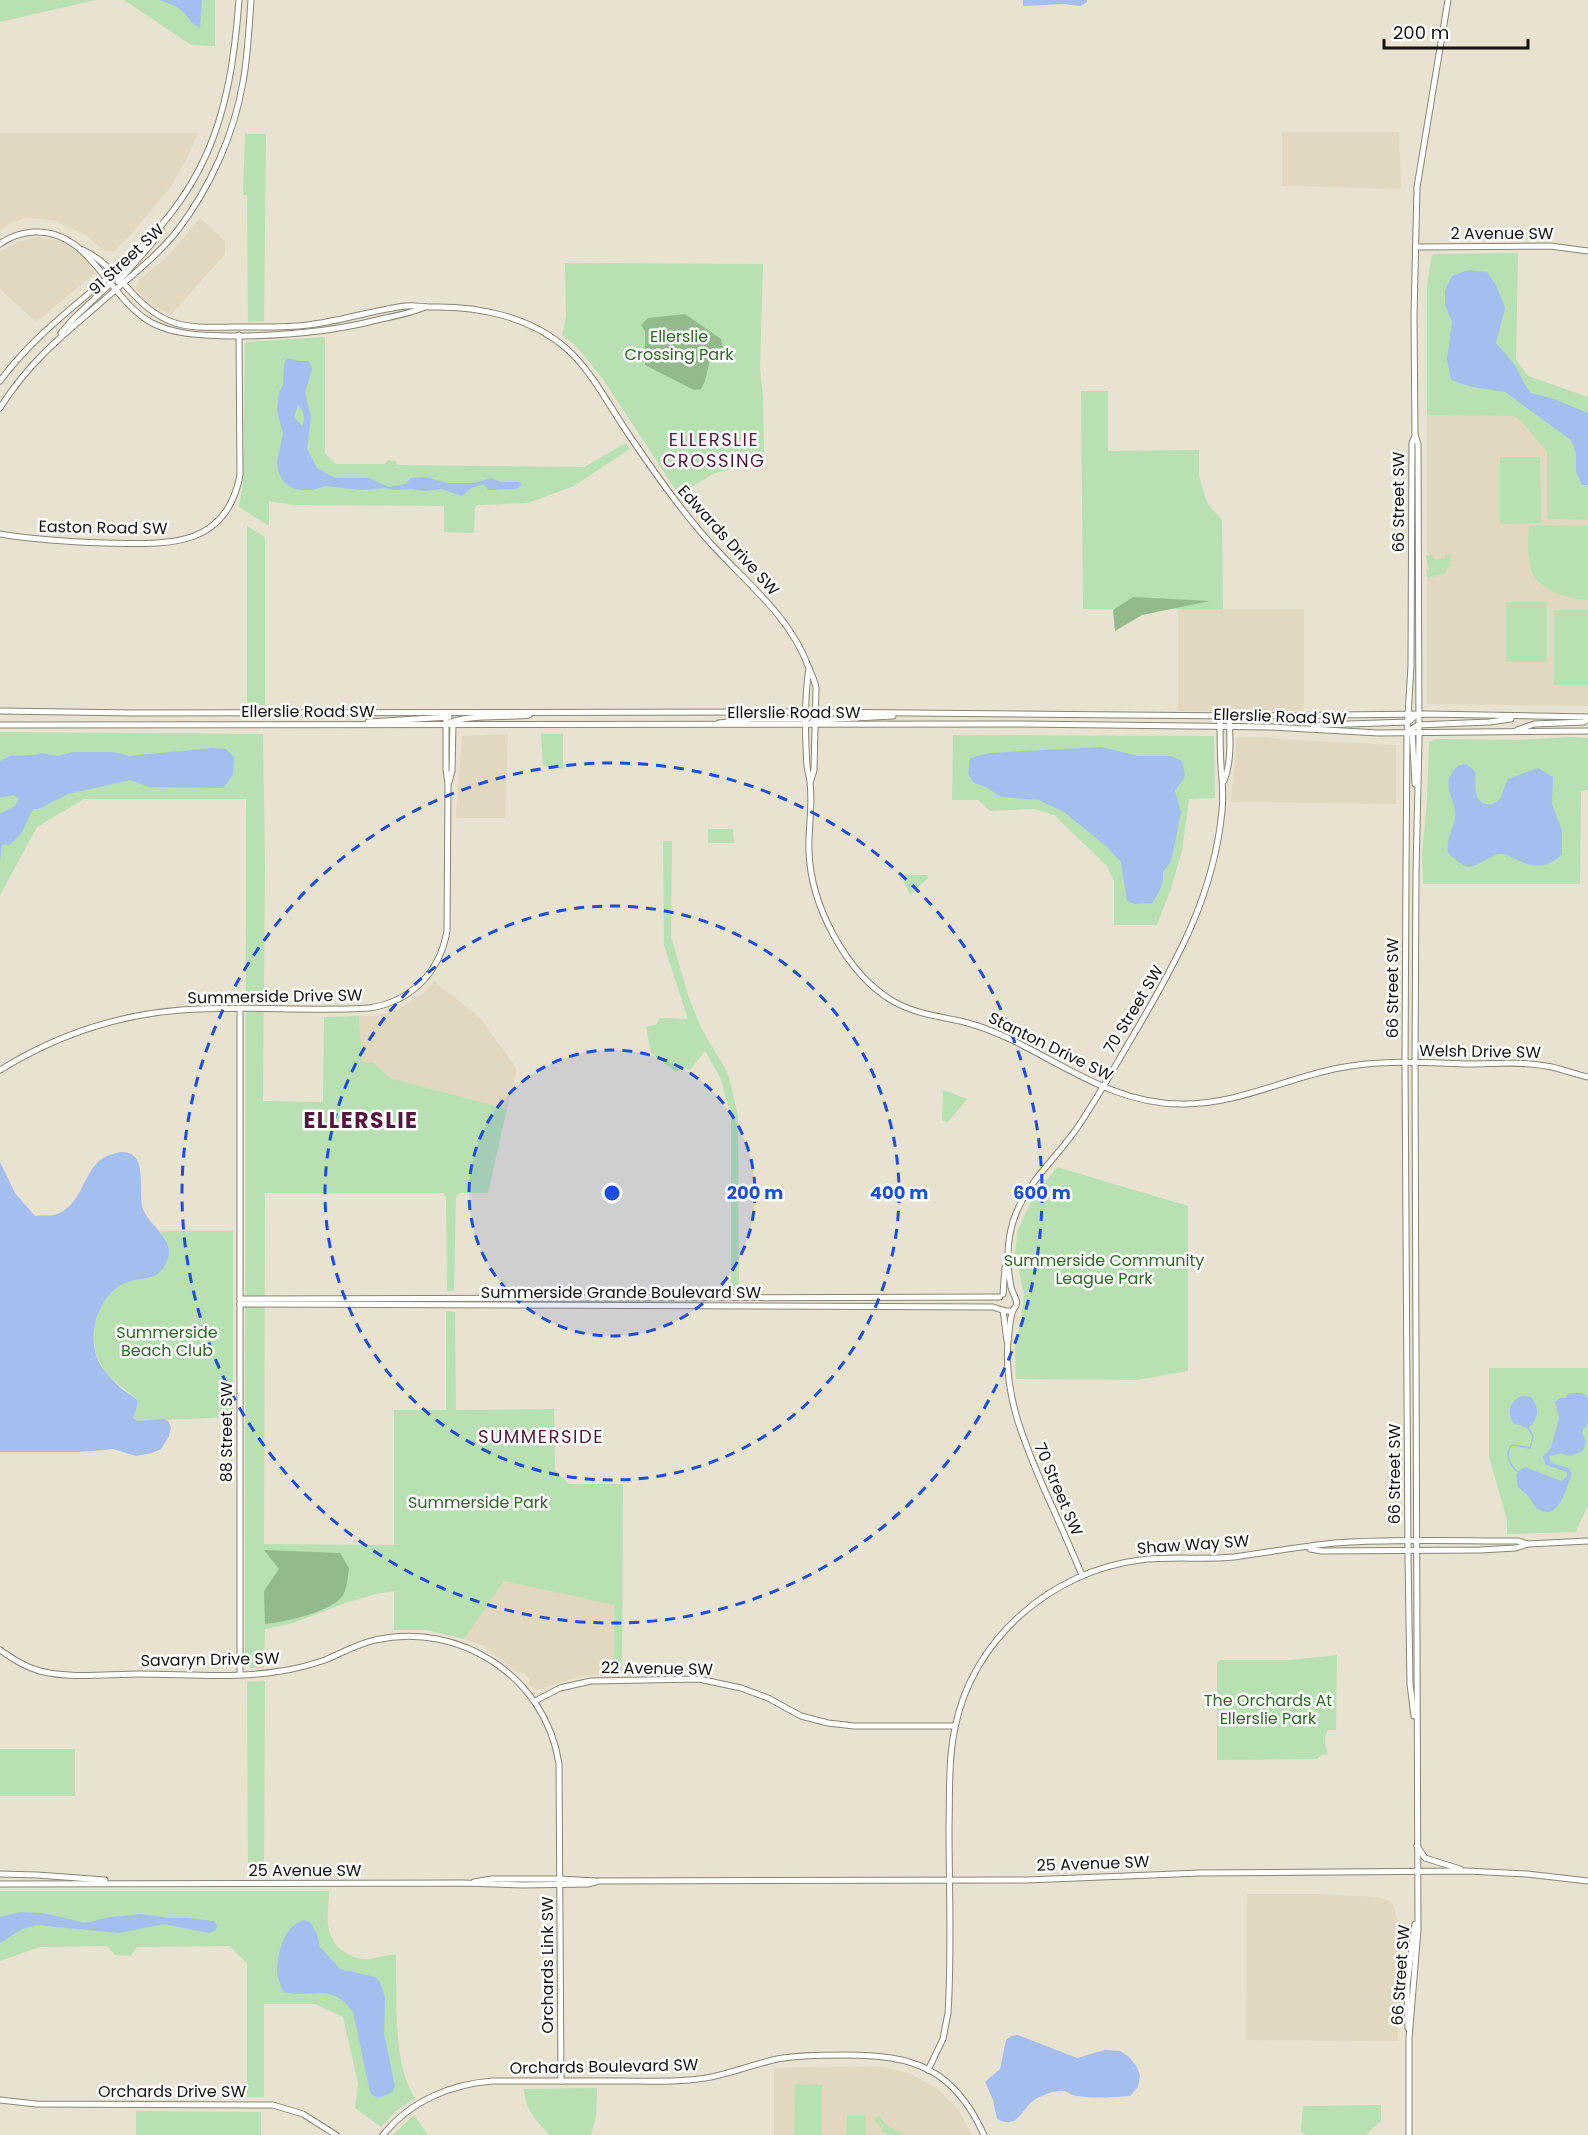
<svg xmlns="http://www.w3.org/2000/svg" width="1588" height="2135" viewBox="0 0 1588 2135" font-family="Poppins,sans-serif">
	<rect width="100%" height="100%" fill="#e8e2d1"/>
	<g fill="#e2d8c0">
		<polygon points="1282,132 1399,132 1401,189 1282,186"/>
		<polygon points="0,133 198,133 188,156 170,188 128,238 114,251 104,251 87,236 53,220 24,218 9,224 0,231"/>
		<polygon points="200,218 225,241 225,254 171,315 148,302 136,289 138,281 169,255"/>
		<polygon points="37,237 61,241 82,255 95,273 36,322 0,289 0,252 17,242"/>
		<polygon points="1427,415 1514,416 1523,423 1547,452 1547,519 1588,520 1588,706 1427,704"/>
		<rect x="1178" y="609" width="126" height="102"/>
		<polygon points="508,734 505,818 458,818 456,816 462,736"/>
		<polygon points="1240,737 1268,737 1278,739 1396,745 1396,804 1231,802 1237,739"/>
		<polygon points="434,981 480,1018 517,1069 507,1109 390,1078 374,1063 362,1062 359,1016 374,1016 395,1011 424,993"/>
		<polygon points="504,1581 614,1605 614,1673 583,1676 536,1690 529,1684 529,1679 524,1673 518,1673 486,1649 485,1646 464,1639"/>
		<polygon points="1247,1894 1321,1894 1375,1897 1388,1900 1393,1905 1398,1921 1398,2041 1246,2040"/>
		<polygon points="878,2066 909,2073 936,2088 958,2109 972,2135 774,2135 774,2068"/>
	</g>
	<g fill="#b8e0b2">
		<polygon points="0,0 95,0 0,22"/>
		<polygon points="124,0 215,0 215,46 191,45"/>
		<polygon points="245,134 266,134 264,321 248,322 247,195 243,195"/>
		<polygon points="1518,253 1516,360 1528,376 1588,397 1588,520 1547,519 1547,452 1523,423 1514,416 1427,415 1427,288 1431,257 1434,254"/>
		<polygon points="565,263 763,264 760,368 763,397 764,451 752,462 713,474 679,495 603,379 577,347 562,335 566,317"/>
		<polygon points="325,337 325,453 336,464 385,464 388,460 395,461 398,465 584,467 626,443 630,449 574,486 528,503 477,505 475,508 474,533 444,532 444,506 294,505 269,501 269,526 239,507 243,483 245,344 246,342"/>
		<polygon points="1081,391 1108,391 1108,451 1199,450 1199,476 1207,503 1222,520 1223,609 1083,609"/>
		<polygon points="1500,457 1540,457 1541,523 1500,524"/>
		<path d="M1529,525L1588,526V600C1570,599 1543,592 1534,576C1526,563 1528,539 1529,525Z"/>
		<polygon points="247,526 265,537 265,705 247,705"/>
		<polygon points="1445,554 1451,554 1451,567 1446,568 1446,573 1428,578 1426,571 1429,569 1426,556 1433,555 1435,560 1445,558"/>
		<rect x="1506" y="602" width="41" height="60"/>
		<rect x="1554" y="610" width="34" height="75"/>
		<polygon points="0,732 263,734 265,866 263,1101 323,1102 324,1017 359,1016 362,1062 374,1063 390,1078 507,1109 488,1193 460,1193 456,1196 454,1291 447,1291 446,1198 443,1193 265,1193 264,1544 394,1545 394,1410 446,1410 446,1311 455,1312 456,1410 554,1409 555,1470 569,1484 623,1484 622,1673 614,1673 614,1605 504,1581 464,1639 427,1630 394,1630 394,1591 376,1594 345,1603 293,1623 265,1629 264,1668 251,1668 245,1664 246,799 84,799 37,827 0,895"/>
		<polygon points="541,734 563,734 563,769 543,766"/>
		<polygon points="953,735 1214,736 1215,798 1189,799 1182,851 1170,891 1157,925 1114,925 1114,881 1107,866 1054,815 1034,809 990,811 978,800 952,800"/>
		<polygon points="1570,737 1588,738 1588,790 1581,791 1580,884 1423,884 1422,855 1427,800 1429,742 1438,739 1519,740"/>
		<polygon points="708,829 733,829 734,843 708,843"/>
		<polygon points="663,841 672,841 671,937 689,998 701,1028 723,1065 729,1077 738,1116 739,1292 731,1292 731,1116 720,1077 705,1051 690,1070 683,1068 676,1072 651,1053 646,1027 656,1025 660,1018 688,1019 664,945"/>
		<polygon points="901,875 927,875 928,878 910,895"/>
		<polygon points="943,1090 967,1099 948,1122 942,1121"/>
		<polygon points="1057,1167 1188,1206 1188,1371 1136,1380 1016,1379 1015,1347 1021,1319 1024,1295 1015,1251 1018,1230 1032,1199"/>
		<path d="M160,1231H233V1417L138,1421L133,1418L138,1404L137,1400C125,1387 111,1382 101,1365C86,1338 96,1297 124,1283C133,1279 142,1279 151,1278L167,1241Z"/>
		<polygon points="1489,1368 1588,1368 1588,1505 1576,1532 1507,1534 1507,1520 1489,1457"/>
		<path d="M1337,1655L1336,1730H1328C1323,1738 1325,1745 1328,1754L1321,1755L1317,1759L1217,1760V1663L1220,1660H1290Z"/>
		<polygon points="265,1681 264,1866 248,1865 247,1682"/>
		<rect x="0" y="1749" width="75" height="47"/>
		<path d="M0,1891H329C329,1903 326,1918 329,1930C332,1947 351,1960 368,1959C378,1959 385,1954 396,1955C397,1995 392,2064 415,2098L396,2111L381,2127L355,2108L358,2083L343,2017L315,2004H264V2097H247V1963L229,1946L137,1947L131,1956L115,1955L107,1946L40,1947L0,1961Z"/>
		<polygon points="795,2084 822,2085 822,2135 794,2135"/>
		<path d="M597,2088L596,2116L591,2135H550C536,2121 525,2109 524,2089Z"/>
		<polygon points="1381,2105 1381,2121 1365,2135 1306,2135 1301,2131 1303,2106"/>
		<polygon points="136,2111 261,2112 261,2135 136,2135"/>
		<polygon points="414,2115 428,2135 393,2135"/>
		<polygon points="879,2115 885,2124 904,2135 889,2135 881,2131 884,2124 880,2127 874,2119"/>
		<polygon points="847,2116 866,2116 866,2135 846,2135"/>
	</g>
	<g fill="#93b98d">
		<polygon points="685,314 721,339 723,349 710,360 705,381 701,389 694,390 645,365 645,331 641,325 648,318"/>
		<polygon points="1133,597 1210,601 1142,615 1115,631 1113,610"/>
		<path d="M264,1550L340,1553L349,1568C348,1576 347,1588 343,1595C333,1612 284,1622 265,1624L264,1591L279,1569Z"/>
	</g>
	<g fill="#a4beef" fill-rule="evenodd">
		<path d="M159,0H202L200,28C190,24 189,17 182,11C176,5 167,3 159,0Z"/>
		<polygon points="1023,0 1087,0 1087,2 1081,6 1064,4 1023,6"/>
		<polygon points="1468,270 1487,272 1496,285 1505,308 1496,343 1514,364 1525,385 1531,393 1554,399 1588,413 1588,485 1582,485 1576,471 1576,454 1571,440 1505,392 1472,387 1451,380 1447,359 1452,322 1445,305 1445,290 1452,276"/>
		<path d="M287,358L300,361H309L312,369L305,393L311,416L307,449L317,468L335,478H369L389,487L405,484L411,478L426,477L447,483H474L491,478L501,482H519L522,485L516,489L488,490L484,484L471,488L462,496L441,489L424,491L412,489L395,490L385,488L361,490L326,486L312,490H300L290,487L282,480L278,470L277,461L283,434L277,411L279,392L283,385L284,364ZM298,405C304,410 306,420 302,426L294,417Z"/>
		<path d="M1101,747L1138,756H1171L1182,761L1185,776L1175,791L1181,812L1171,862L1163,872C1164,884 1159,893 1152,903L1135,904L1127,901L1121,862L1107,847L1064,812L1039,800L1001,797L986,787L974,783L968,774L970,758L990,753Z"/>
		<polygon points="212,748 226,749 234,757 233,775 223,788 149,787 130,780 68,794 38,809 33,809 21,834 8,846 6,844 2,845 0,861 0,814 15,806 19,799 14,795 0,798 0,761 10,756 35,755 41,753 58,756 73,752 114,752 129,756"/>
		<path d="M1466,764L1475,771C1477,782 1471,800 1486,804C1490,805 1495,804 1499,800C1504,794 1504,785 1508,779L1538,768L1553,777L1552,804L1562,831V854C1547,869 1534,868 1515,859C1511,857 1507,854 1502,854C1489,853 1476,872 1463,865C1458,862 1453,857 1448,853C1446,836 1454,830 1455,816C1456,798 1440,785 1454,770C1458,765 1460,765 1466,764Z"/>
		<path d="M120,1152C151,1150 136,1193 144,1211C151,1228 176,1239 167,1261C157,1284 143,1275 125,1283C96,1296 85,1340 101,1366C107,1374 115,1383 122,1389C127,1393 133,1396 137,1400L138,1404L133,1418L138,1421L163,1419L168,1421L171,1427L169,1436L161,1449L152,1453L136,1456L113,1449L79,1452H0V1162L15,1193L35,1216C41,1215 48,1216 54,1215C80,1208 82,1178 98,1162C104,1156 112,1154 120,1152Z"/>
		<path d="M1569,1393H1582L1588,1398V1423L1582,1432L1586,1442L1583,1451L1570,1456L1561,1453L1549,1456L1551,1463L1568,1468L1572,1473C1567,1485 1560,1521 1540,1510C1533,1507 1533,1501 1528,1496C1525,1493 1521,1490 1518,1487L1516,1475L1520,1470L1525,1467L1561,1481L1567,1476V1472L1546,1465L1543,1457L1551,1448L1559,1418L1555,1402L1560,1398H1565Z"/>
		<path d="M1522,1396L1531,1397C1540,1408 1539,1419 1528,1428L1513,1423C1507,1412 1509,1401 1522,1396Z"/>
		<polygon points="21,1912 43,1913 86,1923 110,1917 141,1914 169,1918 188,1918 214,1921 217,1925 216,1930 209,1933 164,1924 119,1933 38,1925 22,1929 0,1943 0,1917"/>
		<path d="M305,1920L311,1923L317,1934L320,1947L340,1969L375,1977L380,1982L385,1998L384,2034L395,2086L393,2091C385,2096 376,2101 370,2092L353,2012C330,1981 315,1999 283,1992C281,1986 278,1979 277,1973C277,1954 284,1924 305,1920Z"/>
		<path d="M1018,2035L1077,2058L1105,2050L1120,2051L1129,2057L1137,2067L1140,2076L1138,2087L1130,2096C1113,2097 1095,2099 1078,2096C1073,2096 1069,2093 1065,2091C1058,2090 1048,2093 1042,2096C1021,2102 1022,2132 997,2119L993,2100L985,2082L1000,2069L1006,2040L1011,2036Z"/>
	</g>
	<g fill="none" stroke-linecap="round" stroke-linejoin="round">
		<path stroke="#a4beef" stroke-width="1.5" d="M1518,1472C1510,1466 1504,1454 1512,1445L1530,1448L1533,1436L1528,1428"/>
		<defs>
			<g id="secondary">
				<path d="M0,244C10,236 22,233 34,232C90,229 108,299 152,323C178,336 205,335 232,336C284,336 332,332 381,319C396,316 411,313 425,307"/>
				<polyline points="1416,247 1550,246 1588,251"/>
				<path d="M83,250C119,266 134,310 175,323C194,329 216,327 236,327C260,327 284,328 308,325C341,321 373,310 406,306C414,305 422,307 430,307C478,306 530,316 567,349C591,371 606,400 623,426C647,462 671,497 699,530C735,574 789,612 808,666C811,674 815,680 816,688L814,770L811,780"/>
				<polyline points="118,282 153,242 161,229"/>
				<polyline points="61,333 74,318 108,286 110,281"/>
				<path d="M0,381C31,339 72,308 111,275C206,194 230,121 239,0"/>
				<path d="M0,408C34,354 75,326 121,285C141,268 161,251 177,231C210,188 234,135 243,82C248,55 249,27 251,0"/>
				<path d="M0,534C35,540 70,542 105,543C165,544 226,550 240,475L239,335"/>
				<path d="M809,668C804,699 805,734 807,766C807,771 810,776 810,782C813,805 808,829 809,852C811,906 846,972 891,1000C914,1014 939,1016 964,1022C980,1026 995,1032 1010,1039C1066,1066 1116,1104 1181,1104C1237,1105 1286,1078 1339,1068C1381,1059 1427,1063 1470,1064C1495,1064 1521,1061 1546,1066C1560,1068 1574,1074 1588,1077"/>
				<polyline points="0,711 134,713 807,712 1235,716 1426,714 1588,717"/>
				<polyline points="368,722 449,717"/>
				<polyline points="719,723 752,719 807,719 817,712"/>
				<path d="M447,724C463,714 508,718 529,715"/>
				<polyline points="0,725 1023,724 1271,727 1379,733 1588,731"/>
				<polyline points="807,725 817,720 893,716"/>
				<polyline points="1313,728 1320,725 1408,722 1418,714"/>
				<polyline points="1412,730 1415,784"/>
				<polyline points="1517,730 1534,724 1584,722 1588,719"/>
				<polyline points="1407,732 1418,725 1489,722 1511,719"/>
				<path d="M1224,781C1232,761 1230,736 1229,715"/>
				<polyline points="449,782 452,771 453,723"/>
				<path d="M0,1070C55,1036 117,1015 181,1010C244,1005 307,1012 369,1008C411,1002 440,972 447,931L448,784L446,769V713"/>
				<polyline points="1003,1294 1005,1268 1008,1263"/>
				<polyline points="240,1299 1000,1297"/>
				<path d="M240,1304L993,1307L1005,1311H1012C1022,1302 1013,1297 1011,1287C1006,1261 1006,1236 1017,1211C1032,1176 1063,1152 1083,1119C1102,1090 1119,1059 1137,1029C1178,959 1214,894 1222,811C1224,793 1222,783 1221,766C1220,749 1220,732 1220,715"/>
				<polyline points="1003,1310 1007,1341"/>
				<path d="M1013,1310C1010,1318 1010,1324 1009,1332C1001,1389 1023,1440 1045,1491C1058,1519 1070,1547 1082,1575"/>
				<polyline points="1310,1549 1322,1551 1480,1550 1516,1548 1528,1544 1588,1541"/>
				<path d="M0,1650C13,1659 25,1667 40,1671C71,1679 108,1674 140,1674C186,1674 235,1679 281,1671C296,1669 310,1665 325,1660C342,1653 357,1644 375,1640C460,1621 546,1677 559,1764L561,2081"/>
				<polyline points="240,1674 240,1009"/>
				<polyline points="535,1701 560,1688 591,1681 699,1679 741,1688 768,1698 801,1716 828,1723 854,1726 955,1726"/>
				<polyline points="1414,1716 1410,1684 1408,1556 1405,1064 1406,872 1407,732 1411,666 1412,443 1415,436"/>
				<polyline points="1417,1846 1425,1858 1460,1869"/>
				<polyline points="0,1874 37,1875 105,1880"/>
				<polyline points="474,1882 491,1879 560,1879 596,1881"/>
				<polyline points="0,1884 463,1883 523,1885 588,1884 599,1881 1027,1880 1200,1873 1467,1871 1527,1874 1588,1881"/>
				<polyline points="1408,2028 1407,1986 1415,1924"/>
				<path d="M928,2070L943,2039L948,2013C952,1951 949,1888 949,1826C950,1793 948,1761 955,1728C972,1639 1052,1571 1140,1560C1171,1556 1203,1560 1234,1557C1272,1552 1311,1544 1350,1542C1406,1539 1463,1541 1518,1541L1528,1544"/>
				<polyline points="0,2100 36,2104 273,2105 303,2114 336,2135"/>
				<path d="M383,2135C410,2101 451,2084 493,2081C535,2081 578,2081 620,2081C643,2081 666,2082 689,2080C720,2078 747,2066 777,2059C800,2055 822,2055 845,2055C913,2055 954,2068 984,2135"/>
				<polyline points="1409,2135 1409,2038 1418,1930 1415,1064 1416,872 1419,740 1418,444 1415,435 1414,316 1417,187 1448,0"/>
			</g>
		</defs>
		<use href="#secondary" stroke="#8a8474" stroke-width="7"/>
		<use href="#secondary" stroke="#fff" stroke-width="5"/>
	</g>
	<circle cx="612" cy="1193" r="143" fill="#1d4ed8" fill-opacity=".12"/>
	<g fill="none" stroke="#1d4ed8" stroke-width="3" stroke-dasharray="10 8">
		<circle cx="612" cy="1193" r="143"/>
		<circle cx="612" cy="1193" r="287"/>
		<circle cx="612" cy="1193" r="430"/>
	</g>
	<g text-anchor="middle" stroke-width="5" stroke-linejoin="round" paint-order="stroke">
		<g font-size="16" fill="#15120d" stroke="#fff">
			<text x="1502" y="239">2 Avenue SW</text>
			<text transform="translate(126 259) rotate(-43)" y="6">91 Street SW</text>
			<text transform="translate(1398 502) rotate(-90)" y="6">66 Street SW</text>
			<text transform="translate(103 527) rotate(1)" y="6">Easton Road SW</text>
			<text transform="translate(729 540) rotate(48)" y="6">Edwards Drive SW</text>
			<text x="308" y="717">Ellerslie Road SW</text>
			<text x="794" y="718">Ellerslie Road SW</text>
			<text transform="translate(1280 716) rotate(2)" y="6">Ellerslie Road SW</text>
			<text transform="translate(1392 988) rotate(-90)" y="6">66 Street SW</text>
			<text transform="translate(275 996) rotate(-1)" y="6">Summerside Drive SW</text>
			<text transform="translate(1133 1009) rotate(-59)" y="6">70 Street SW</text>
			<text transform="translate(1051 1046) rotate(26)" y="6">Stanton Drive SW</text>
			<text transform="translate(1480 1051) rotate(1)" y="6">Welsh Drive SW</text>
			<text x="621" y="1298">Summerside Grande Boulevard SW</text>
			<text transform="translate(226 1432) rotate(-90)" y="6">88 Street SW</text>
			<text transform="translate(1394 1474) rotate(-90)" y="6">66 Street SW</text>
			<text transform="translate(1059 1489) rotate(67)" y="6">70 Street SW</text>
			<text transform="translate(1193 1544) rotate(-4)" y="6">Shaw Way SW</text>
			<text transform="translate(210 1659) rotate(-1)" y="6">Savaryn Drive SW</text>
			<text transform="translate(657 1668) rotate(1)" y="6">22 Avenue SW</text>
			<text transform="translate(1093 1863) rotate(-2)" y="6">25 Avenue SW</text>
			<text x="305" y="1876">25 Avenue SW</text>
			<text transform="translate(547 1965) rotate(-90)" y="6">Orchards Link SW</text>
			<text transform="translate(1400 1975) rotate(-86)" y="6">66 Street SW</text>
			<text transform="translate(604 2066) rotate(-1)" y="6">Orchards Boulevard SW</text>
			<text x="172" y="2097">Orchards Drive SW</text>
		</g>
		<g font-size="16" fill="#33662b" stroke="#fff">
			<text x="679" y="342">Ellerslie<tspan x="679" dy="18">Crossing Park</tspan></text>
			<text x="1104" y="1266">Summerside Community<tspan x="1104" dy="18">League Park</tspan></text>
			<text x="167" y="1338">Summerside<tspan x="167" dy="18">Beach Club</tspan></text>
			<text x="478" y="1508">Summerside Park</text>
			<text x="1268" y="1706">The Orchards At<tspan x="1268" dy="18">Ellerslie Park</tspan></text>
		</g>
		<g font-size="18" letter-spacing="1.5" fill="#53173d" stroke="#fff">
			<text x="714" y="446">ELLERSLIE<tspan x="714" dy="21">CROSSING</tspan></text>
			<text x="541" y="1443">SUMMERSIDE</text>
		</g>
		<g font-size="22" font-weight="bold" letter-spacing="1.5" fill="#53173d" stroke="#fff">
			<text x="361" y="1128">ELLERSLIE</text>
		</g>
	</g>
	<circle cx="612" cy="1193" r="9" fill="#1d4ed8" stroke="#fff" stroke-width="3"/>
	<g font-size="18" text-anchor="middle" font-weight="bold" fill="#1d4ed8" stroke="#fff" stroke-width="5" stroke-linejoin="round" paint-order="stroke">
		<text x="755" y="1199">200 m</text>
		<text x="899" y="1199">400 m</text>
		<text x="1042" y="1199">600 m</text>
	</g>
	<path d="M1384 39v9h144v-9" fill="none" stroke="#15120d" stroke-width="3"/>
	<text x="1393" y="39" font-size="18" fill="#15120d" stroke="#ffffff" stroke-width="4.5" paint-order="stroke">200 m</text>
</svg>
